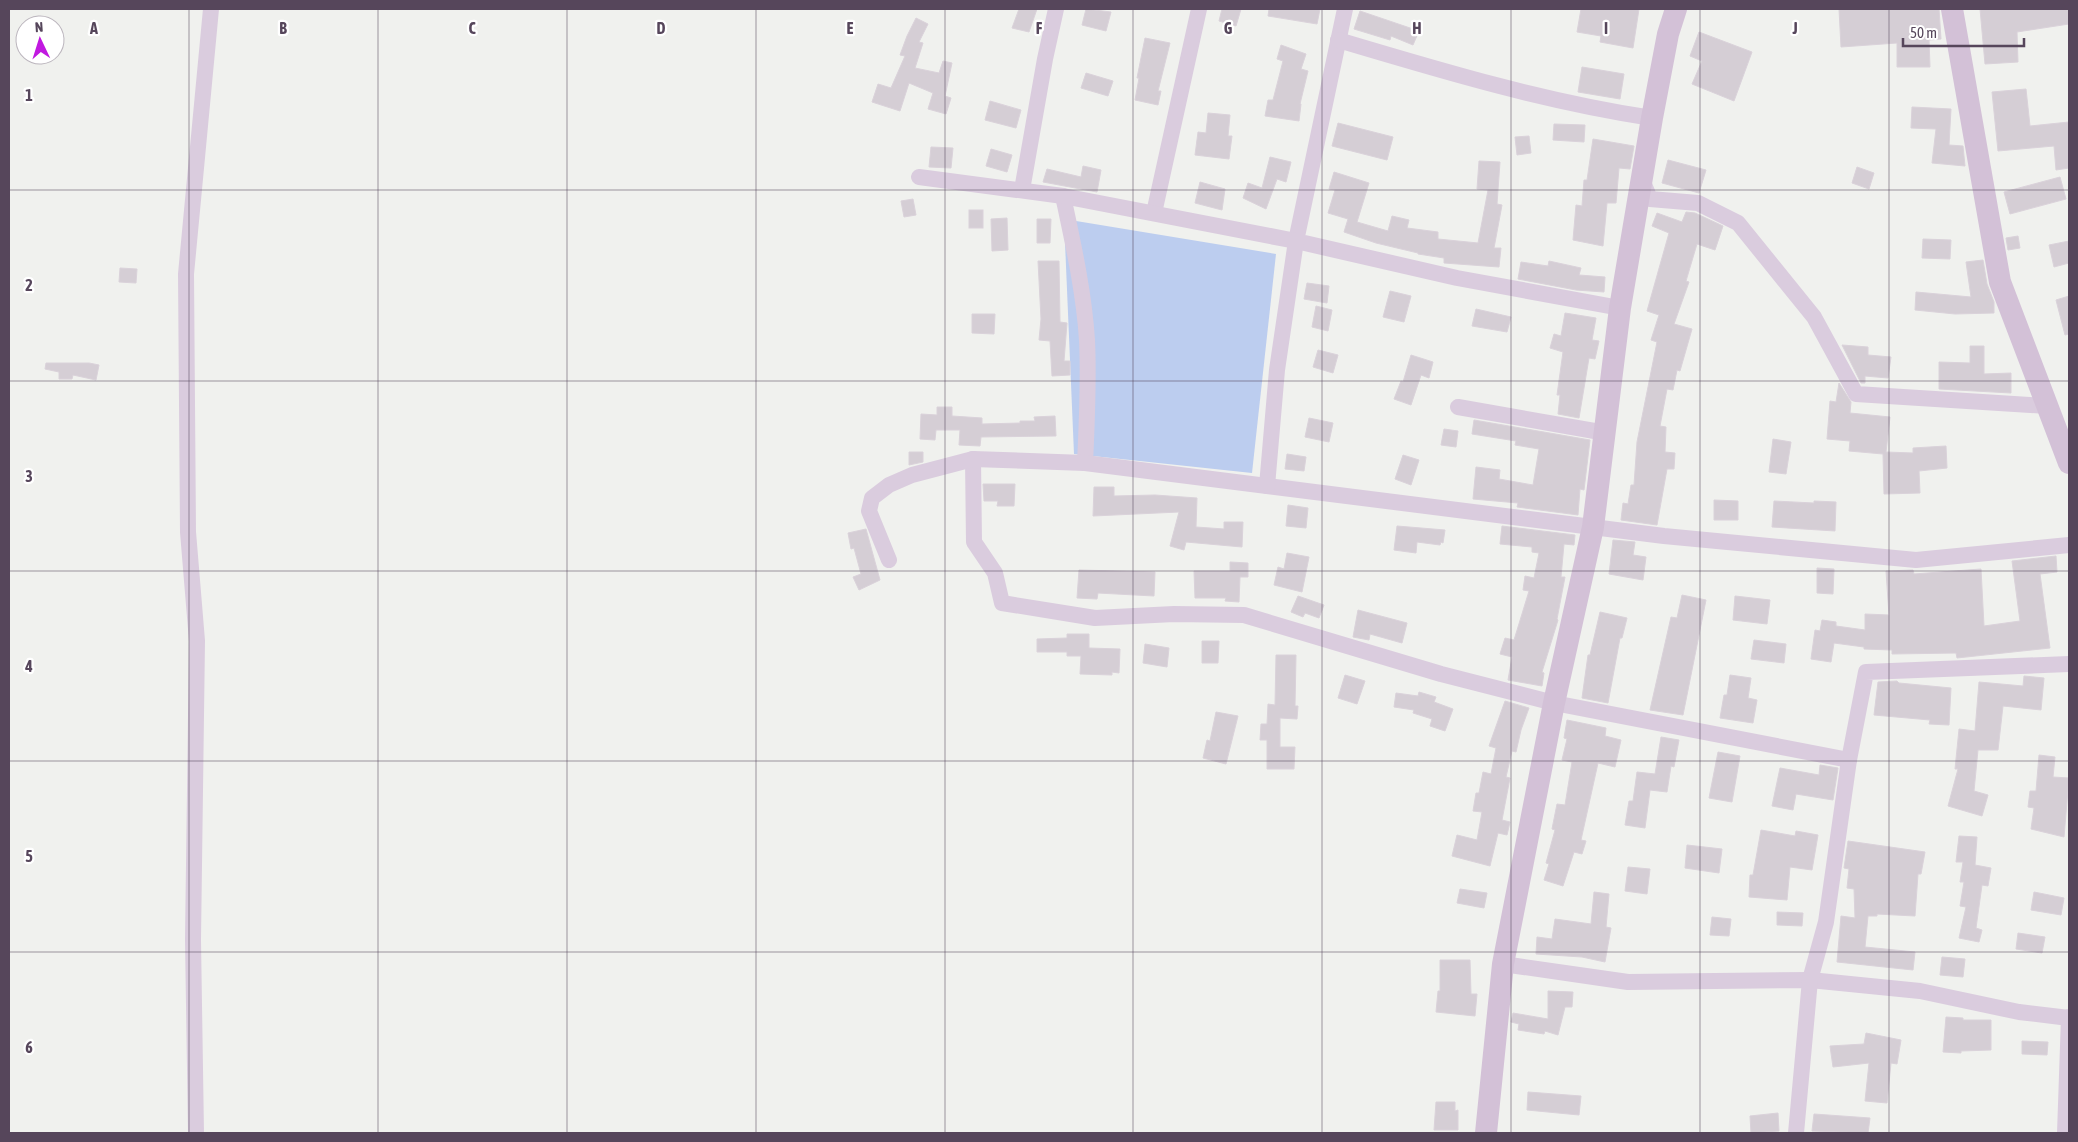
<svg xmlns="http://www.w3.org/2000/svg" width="2078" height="1142" viewBox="0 0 2078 1142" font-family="'Asap Condensed',sans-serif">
	<rect width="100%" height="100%" fill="#f0f1ee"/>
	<polygon fill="#bccdef" points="1064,219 1276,254 1252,473 1074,454"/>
	<g fill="#d5ced5" stroke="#dad2da">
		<polygon points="1019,9 1037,9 1029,32 1012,28"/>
		<polygon points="1086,9 1111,12 1106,31 1082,25"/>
		<polygon points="1222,9 1241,9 1236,26 1219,21"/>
		<polygon points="1269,9 1320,9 1317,24 1268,16"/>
		<polygon points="1581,9 1639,9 1633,48 1600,42 1601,36 1577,32"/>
		<polygon points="1839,9 1939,9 1941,39 1929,40 1930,67 1897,67 1897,43 1841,47"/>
		<polygon points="1980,9 2069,9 2069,24 2017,32 2018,62 1985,64"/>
		<polygon points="1360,11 1419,31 1413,45 1391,36 1390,40 1354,29"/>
		<polygon points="916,18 928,24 919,42 923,43 915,68 939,73 943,61 952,63 945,96 951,98 946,114 928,109 933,93 909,83 900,111 872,102 878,84 891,88 905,56 900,55 907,36"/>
		<polygon points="1699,32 1752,52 1734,101 1692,84 1702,61 1690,56"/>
		<polygon points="1145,38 1170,43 1158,91 1161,91 1158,105 1135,100 1139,78 1137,78"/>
		<polygon points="1281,45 1306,54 1301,69 1308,71 1300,104 1301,104 1299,121 1265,116 1268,100 1273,100 1283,61 1277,59"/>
		<polygon points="1582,67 1624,74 1620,99 1578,92"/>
		<polygon points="1086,73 1113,81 1108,96 1081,88"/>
		<polygon points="2026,89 2030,126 2069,122 2069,168 2056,170 2054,146 1998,151 1992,92"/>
		<polygon points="990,101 1021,110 1016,128 985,120"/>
		<polygon points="1912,107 1951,109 1949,145 1963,146 1965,166 1932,163 1936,129 1911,128"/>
		<polygon points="1208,113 1230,115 1228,136 1232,136 1229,159 1195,155 1198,132 1206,133"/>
		<polygon points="1338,123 1393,137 1387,160 1332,146"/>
		<polygon points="1554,124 1585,125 1584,142 1553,140"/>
		<polygon points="1529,136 1531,153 1517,155 1515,137"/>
		<polygon points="1593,139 1634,146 1630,169 1619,168 1616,203 1607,203 1603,246 1573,240 1576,205 1582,206 1584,180 1587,180"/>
		<polygon points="931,147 953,148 951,168 929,167"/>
		<polygon points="991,149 1012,155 1007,172 986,166"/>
		<polygon points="1270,157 1291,162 1286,182 1277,179 1266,209 1243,198 1248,183 1262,188"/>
		<polygon points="1668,160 1706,170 1699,193 1662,183"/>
		<polygon points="1479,161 1500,162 1497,204 1502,205 1494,248 1501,248 1499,267 1444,263 1444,258 1418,254 1418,253 1376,243 1344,232 1348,219 1328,213 1335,190 1329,189 1334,172 1369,183 1357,222 1388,231 1392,216 1409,220 1407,228 1438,232 1438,239 1478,243 1488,190 1477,189"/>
		<polygon points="1083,166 1101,170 1097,192 1043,182 1047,169 1081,177"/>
		<polygon points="1857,167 1874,173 1869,189 1852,183"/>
		<polygon points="2060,177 2066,199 2010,214 2004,192"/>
		<polygon points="1200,182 1225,189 1222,210 1195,203"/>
		<polygon points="913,199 916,215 904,217 901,201"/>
		<rect x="969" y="210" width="14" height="18"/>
		<polygon points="1686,212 1695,213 1723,226 1715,250 1697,244 1686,281 1689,282 1674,324 1692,329 1680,371 1677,370 1673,390 1667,389 1660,426 1666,427 1665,452 1675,453 1674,469 1667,469 1657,525 1621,520 1623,503 1628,504 1631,485 1634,485 1637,442 1657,342 1651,340 1659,315 1647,311 1669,233 1652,226 1657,213 1682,222"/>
		<polygon points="1007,218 1008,250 992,251 991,219"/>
		<polygon points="1037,219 1051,219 1050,243 1037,243"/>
		<polygon points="2018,236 2020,248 2008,250 2006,238"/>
		<polygon points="1923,239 1951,240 1950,259 1922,258"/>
		<polygon points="2069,241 2069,263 2054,267 2049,245"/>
		<polygon points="1983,260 1987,284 1994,302 1994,313 1955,314 1915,310 1916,292 1971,297 1966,262"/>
		<polygon points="1038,261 1059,261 1060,322 1067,323 1064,361 1070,361 1070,375 1052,376 1050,341 1039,340 1041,319"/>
		<polygon points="1549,261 1581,268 1579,275 1605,277 1604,292 1576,290 1518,279 1521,262 1548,266"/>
		<polygon points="120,268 137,269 136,283 119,282"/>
		<polygon points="1307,283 1329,286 1327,303 1304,299"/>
		<polygon points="1390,291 1411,296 1404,322 1383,317"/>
		<polygon points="2069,296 2069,334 2065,335 2056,300"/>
		<polygon points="1316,306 1332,310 1328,331 1312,327"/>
		<polygon points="1476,309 1511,317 1507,332 1472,326"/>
		<polygon points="1565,313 1596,318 1592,340 1599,341 1595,359 1589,358 1579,418 1558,414 1560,395 1557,395 1563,352 1550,348 1554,334 1561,336"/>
		<polygon points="972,314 995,314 994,334 972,333"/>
		<polygon points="1842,345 1868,347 1868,355 1891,357 1888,378 1865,376 1865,383 1861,383"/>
		<polygon points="1970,346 1984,346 1984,374 2011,373 2011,393 1939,389 1939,362 1970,363"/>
		<polygon points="1318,350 1338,355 1333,373 1313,367"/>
		<polygon points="1411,355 1433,362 1429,378 1421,375 1411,405 1394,399 1401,381 1403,382"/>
		<polygon points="46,363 89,363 99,365 96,380 73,375 72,379 59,379 59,372 45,369"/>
		<polygon points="1839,383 1851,402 1850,413 1890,417 1886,452 1913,453 1913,448 1946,446 1947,468 1919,471 1920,493 1884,494 1883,454 1849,451 1850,441 1827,439 1830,401 1836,402"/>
		<polygon points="937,407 952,407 952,416 982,418 982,424 1020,423 1020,421 1035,421 1034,417 1055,416 1056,436 981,437 980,446 959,445 960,430 936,430 935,440 920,439 921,414 937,415"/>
		<polygon points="1309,418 1333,423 1329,442 1305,437"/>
		<polygon points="1474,420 1590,440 1584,490 1580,489 1578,515 1517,507 1518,503 1473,499 1476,467 1500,470 1499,479 1533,485 1539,449 1515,445 1516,441 1472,434"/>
		<polygon points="1444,429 1458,431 1456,447 1441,445"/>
		<polygon points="1773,439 1791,442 1786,474 1769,472"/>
		<polygon points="909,452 923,452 923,462 909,465"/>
		<polygon points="1287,454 1306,457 1304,471 1285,469"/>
		<polygon points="1403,455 1419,460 1411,485 1395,479"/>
		<polygon points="983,484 1015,484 1014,506 997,506 998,501 984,501"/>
		<polygon points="1094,487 1114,487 1114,496 1155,495 1197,498 1196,527 1224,529 1224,522 1243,522 1242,547 1186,542 1184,550 1170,546 1179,512 1093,516"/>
		<polygon points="1714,500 1738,501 1738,520 1714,520"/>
		<polygon points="1774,501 1814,503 1814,501 1836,502 1835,531 1772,527"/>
		<polygon points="1288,505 1308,508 1306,528 1286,526"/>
		<polygon points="1397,526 1445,530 1443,543 1441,542 1440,545 1417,542 1416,553 1394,550"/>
		<polygon points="1502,526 1575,535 1574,545 1564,544 1561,577 1565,577 1557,619 1558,620 1542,672 1544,673 1542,686 1508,680 1512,657 1500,654 1505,638 1514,640 1529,591 1523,590 1525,576 1534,578 1539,553 1532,552 1532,547 1500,544"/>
		<polygon points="866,529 880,580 859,590 853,577 861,574 854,548 851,549 848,533"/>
		<polygon points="1613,540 1635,542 1633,555 1646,557 1643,580 1609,574"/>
		<polygon points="1287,553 1309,557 1302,592 1274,585 1278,567 1284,569"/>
		<polygon points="2056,556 2057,572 2040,574 2050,648 1957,658 1956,653 1892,654 1892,650 1864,649 1864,647 1834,643 1831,662 1811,659 1815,630 1820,631 1822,620 1836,622 1836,626 1865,630 1865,614 1889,615 1886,571 1913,570 1914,574 1981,569 1984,626 2020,621 2012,561"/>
		<polygon points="1230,562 1248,563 1248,577 1240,577 1239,602 1225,601 1226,598 1195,598 1194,571 1230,571"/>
		<polygon points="1817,568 1834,569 1833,594 1817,593"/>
		<polygon points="1079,570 1155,572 1154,596 1098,593 1097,599 1077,598"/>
		<polygon points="1682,595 1706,600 1683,715 1650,710 1671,617 1677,618"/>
		<polygon points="1298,596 1324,605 1319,618 1305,613 1303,617 1291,612"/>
		<polygon points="1735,596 1770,600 1767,624 1733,620"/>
		<polygon points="1358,610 1407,623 1402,643 1370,634 1369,640 1353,637"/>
		<polygon points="1600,612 1627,618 1622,638 1620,638 1608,703 1582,698 1588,655 1590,655"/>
		<polygon points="1067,634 1089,634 1089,648 1120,649 1119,673 1112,672 1112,675 1080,674 1081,656 1067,656 1067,652 1037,652 1037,639 1067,638"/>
		<polygon points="1754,640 1786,644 1784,663 1751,659"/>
		<polygon points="1202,641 1219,641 1218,663 1202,663"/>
		<polygon points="1145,644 1169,648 1167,667 1143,663"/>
		<polygon points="1276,655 1296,655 1295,706 1298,706 1297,719 1280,718 1280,747 1295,747 1294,769 1267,769 1267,740 1260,740 1261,724 1267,724 1268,704 1275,705"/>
		<polygon points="1345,675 1365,681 1357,704 1338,698"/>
		<polygon points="1730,675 1751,678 1748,698 1757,700 1753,723 1720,718 1724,695 1727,695"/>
		<polygon points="2024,676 2044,678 2041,710 2003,706 1998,750 1978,750 1974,791 1988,795 1982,816 1948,806 1958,769 1955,769 1959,729 1975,731 1979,682 2023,686"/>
		<polygon points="1897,681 1899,683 1951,688 1949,725 1929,724 1930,720 1874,715 1878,682"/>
		<polygon points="1419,692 1436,697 1434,702 1453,709 1445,731 1430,726 1432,719 1413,713 1414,710 1394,707 1396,693 1418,696"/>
		<polygon points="1505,701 1529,708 1521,730 1516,752 1512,751 1506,777 1510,778 1502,820 1510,822 1507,835 1498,833 1490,866 1452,856 1457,835 1477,840 1482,812 1473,811 1476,793 1479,793 1483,772 1491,774 1496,748 1489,746"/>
		<polygon points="1216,712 1238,716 1226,764 1203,758 1207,740 1210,741"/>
		<polygon points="1567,720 1606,728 1605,736 1621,740 1615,767 1598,763 1581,840 1586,841 1582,854 1574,852 1563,886 1544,880 1549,864 1546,863 1555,830 1552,829 1557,804 1565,805 1572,762 1562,760 1567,739 1564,738"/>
		<polygon points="1661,737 1679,740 1674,767 1671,766 1667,792 1650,790 1645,828 1625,825 1629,801 1633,801 1637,772 1655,774"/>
		<polygon points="1718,752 1740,756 1732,802 1709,798"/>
		<polygon points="2039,755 2055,757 2053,777 2069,778 2064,837 2031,829 2034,808 2028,807 2030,791 2036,791"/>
		<polygon points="1820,765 1838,768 1833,800 1796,794 1793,810 1772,806 1780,768 1819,775"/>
		<polygon points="1761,830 1795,836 1796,831 1818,835 1812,870 1790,867 1787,900 1749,897 1750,875 1753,875"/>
		<polygon points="1959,836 1977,837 1975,865 1991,868 1988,886 1982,885 1976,928 1982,930 1979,942 1959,938 1966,907 1960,906 1964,882 1960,882 1963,862 1956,862"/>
		<polygon points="1848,841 1925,852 1921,874 1918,874 1915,916 1877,914 1877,916 1868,916 1865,947 1915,952 1913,970 1837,962 1841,916 1855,918 1854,889 1847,888 1849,869 1844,868"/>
		<polygon points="1687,845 1722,849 1719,873 1685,868"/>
		<polygon points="1628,867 1650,869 1647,894 1625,891"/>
		<polygon points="1460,889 1487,893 1484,908 1457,903"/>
		<polygon points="1594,892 1609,894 1606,927 1611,928 1605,962 1582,957 1536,954 1537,937 1552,939 1555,919 1591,924"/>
		<polygon points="2034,892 2064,898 2061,915 2031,910"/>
		<polygon points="1777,912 1803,913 1802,926 1777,925"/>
		<polygon points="1712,917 1731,919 1729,936 1710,935"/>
		<polygon points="2018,933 2045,937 2042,953 2016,949"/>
		<polygon points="1942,957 1965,959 1963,977 1940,975"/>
		<polygon points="1440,960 1470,960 1471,994 1477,994 1475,1016 1436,1012 1438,991 1440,991"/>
		<polygon points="1548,991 1573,992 1572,1007 1565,1007 1558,1035 1545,1031 1544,1034 1518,1030 1519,1024 1511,1022 1513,1013 1548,1019"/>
		<polygon points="1946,1017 1963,1018 1963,1020 1991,1020 1991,1050 1961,1051 1961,1053 1943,1052"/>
		<polygon points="1866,1033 1901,1040 1897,1064 1891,1063 1887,1103 1865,1101 1869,1063 1833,1067 1830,1046 1864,1044"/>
		<polygon points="2022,1041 2048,1042 2047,1055 2022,1054"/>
		<polygon points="1528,1092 1581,1096 1579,1115 1527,1110"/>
		<polygon points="1436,1102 1455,1102 1455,1111 1458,1110 1458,1130 1434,1130"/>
		<polygon points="1778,1113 1779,1131 1751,1133 1750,1116"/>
		<polygon points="1814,1114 1870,1118 1868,1133 1812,1131"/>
	</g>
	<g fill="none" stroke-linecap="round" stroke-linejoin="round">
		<g stroke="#daccde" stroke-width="16">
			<polyline points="1345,9 1296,241 1457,278 1620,308"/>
			<path d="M1338,40C1442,71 1545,102 1652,118"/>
			<polyline points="1643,182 1650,199 1698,203 1738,223 1814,317 1856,394 2047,406"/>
			<polyline points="1022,190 1045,59 1056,9"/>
			<path d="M1063,196C1073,243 1084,292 1087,340C1089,381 1087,422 1085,463"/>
			<polyline points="1154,213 1199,9"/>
			<polyline points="1458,407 1606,433"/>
			<polyline points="973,459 974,542 995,573 1002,603 1095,618 1174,614 1244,615 1441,674 1554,703 1849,760"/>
			<polyline points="1267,486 1664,536 1916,560 2069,545"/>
			<polyline points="889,560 869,511 872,498 889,485 912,475 973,459 1085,463 1267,486 1277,370 1296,241 1063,196 919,177"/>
			<polyline points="1503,964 1628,982 1810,980 1920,991 2019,1012 2069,1018"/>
			<polyline points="196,1133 193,940 197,641 188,532 186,274 211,9"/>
			<polyline points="1796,1133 1810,980 1826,922 1849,760 1866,672 2069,664"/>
			<polyline points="2065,1133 2069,1017"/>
		</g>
		<g stroke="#d3c1d7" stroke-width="22">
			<polyline points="1952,9 2000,282 2069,463"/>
			<polyline points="1486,1133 1503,964 1554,703 1593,527 1620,308 1652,118 1668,34 1676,9"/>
		</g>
	</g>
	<path fill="none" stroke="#56465b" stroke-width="1" stroke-opacity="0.55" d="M189,9V1133M378,9V1133M567,9V1133M756,9V1133M945,9V1133M1133,9V1133M1322,9V1133M1511,9V1133M1700,9V1133M1889,9V1133M9,190H2069M9,381H2069M9,571H2069M9,761H2069M9,952H2069"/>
	<g font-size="16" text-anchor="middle" font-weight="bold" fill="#56465b" stroke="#fff" stroke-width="4.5" stroke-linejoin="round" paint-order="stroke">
		<text x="94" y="34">A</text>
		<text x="283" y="34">B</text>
		<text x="472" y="34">C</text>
		<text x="661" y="34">D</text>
		<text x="850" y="34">E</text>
		<text x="1039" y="34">F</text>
		<text x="1228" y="34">G</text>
		<text x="1417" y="34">H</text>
		<text x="1606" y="34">I</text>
		<text x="1795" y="34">J</text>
		<text x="29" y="101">1</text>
		<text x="29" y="291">2</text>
		<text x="29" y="482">3</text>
		<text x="29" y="672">4</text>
		<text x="29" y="862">5</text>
		<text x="29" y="1053">6</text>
	</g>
	<rect width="2078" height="1142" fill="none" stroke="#56465b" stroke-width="20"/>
	<g transform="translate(40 40) rotate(356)"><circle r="24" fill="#ffffff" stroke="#bbb5bd"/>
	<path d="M0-4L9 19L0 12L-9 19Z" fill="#c119e0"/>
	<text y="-8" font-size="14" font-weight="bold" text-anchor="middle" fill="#56465b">N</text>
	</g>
	<path d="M1903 38v8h121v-8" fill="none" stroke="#56465b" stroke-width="2.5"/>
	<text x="1910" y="38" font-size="15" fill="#56465b" stroke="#ffffff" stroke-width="4" paint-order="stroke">50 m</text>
</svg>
